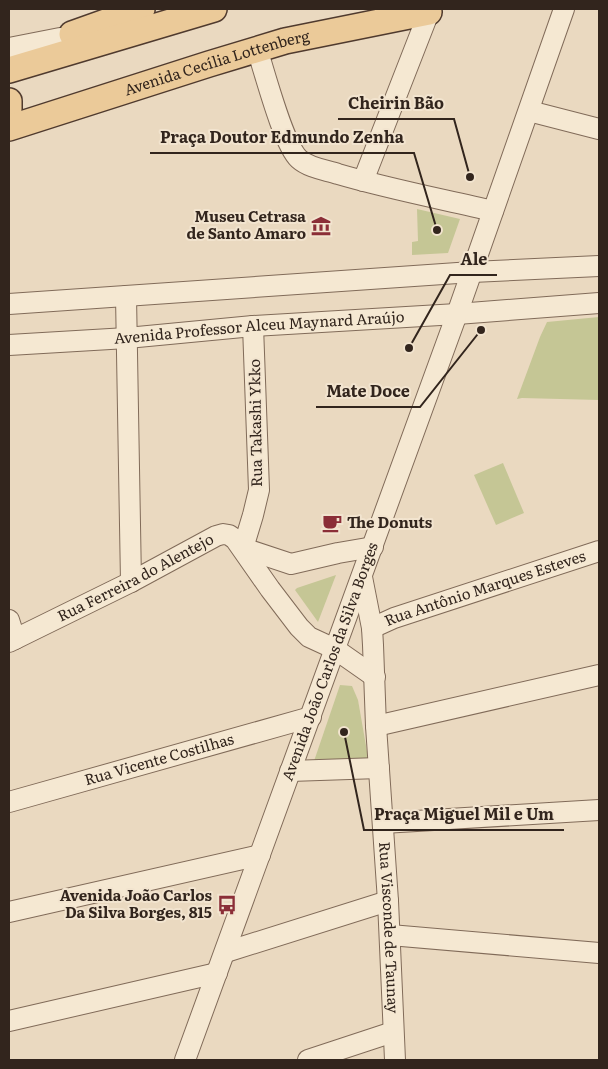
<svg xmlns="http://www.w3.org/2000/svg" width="608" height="1069" viewBox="0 0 608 1069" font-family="Literata,serif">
	<rect width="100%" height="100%" fill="#ead9c0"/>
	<g fill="#c5c695">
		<polygon points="417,209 460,219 448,253 412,255 412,242 418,241"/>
		<polygon points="599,317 599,400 522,398 517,399 540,337 547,322"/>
		<polygon points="503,463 524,513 496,525 474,475"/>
		<polygon points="336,575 318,622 295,590 297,588"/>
		<polygon points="340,685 352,686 358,700 369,763 313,764"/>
	</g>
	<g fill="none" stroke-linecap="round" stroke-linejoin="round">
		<defs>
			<g id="minor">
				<polyline points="9,48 60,38"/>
				<path d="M257,49C265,73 283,144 299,159C309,168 326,170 338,174C389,189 442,199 493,211"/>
				<polyline points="529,111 599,129"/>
				<polyline points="363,181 429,12"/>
				<polyline points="126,296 131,582"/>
				<polyline points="9,304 472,272 599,266"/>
				<path id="s1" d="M9,345L127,338L253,326L457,314L599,303"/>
				<polyline points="243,548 253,515 259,490 253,326"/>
				<polyline points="243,548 291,564 338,553 373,547"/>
				<path id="s2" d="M362,577L372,628L373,645L376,726L388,901L395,1060"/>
				<polyline points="9,620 15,639"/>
				<path id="s3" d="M372,628L394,618L599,551"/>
				<path id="s4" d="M9,642L131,582L216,536L223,534L229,535L235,539L270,589L299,627L309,637L335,649L375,677"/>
				<polyline points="376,726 599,675"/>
				<polyline points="290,771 379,768"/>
				<path id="s5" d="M9,802L311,717"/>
				<polyline points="383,823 599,810"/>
				<polyline points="9,912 260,855"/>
				<polyline points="390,935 599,953"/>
				<polyline points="226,952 388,901"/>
				<polyline points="9,1021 217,973"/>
				<path id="s6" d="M185,1060L457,314L564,9"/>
				<polyline points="308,1060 393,1032"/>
			</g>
			<g id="major">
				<polyline points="72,34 142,9"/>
				<polyline points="9,70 214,9"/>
				<polyline points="9,101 9,109"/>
				<path id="s7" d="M9,128L209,64L285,41L429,12"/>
			</g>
		</defs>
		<use href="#minor" stroke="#816b59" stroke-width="22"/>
		<use href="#major" stroke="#4f3a2e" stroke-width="28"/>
		<use href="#minor" stroke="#f5e8d2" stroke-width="20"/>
		<use href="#major" stroke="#ebca99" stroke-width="25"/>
	</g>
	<defs>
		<symbol id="museum-bare" viewBox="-9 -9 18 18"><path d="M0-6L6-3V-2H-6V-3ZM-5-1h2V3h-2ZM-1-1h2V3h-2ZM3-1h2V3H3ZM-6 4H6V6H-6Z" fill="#8b2e37" stroke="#f2e4cf" stroke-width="2.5" paint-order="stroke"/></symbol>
		<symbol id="cafe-bare" viewBox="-9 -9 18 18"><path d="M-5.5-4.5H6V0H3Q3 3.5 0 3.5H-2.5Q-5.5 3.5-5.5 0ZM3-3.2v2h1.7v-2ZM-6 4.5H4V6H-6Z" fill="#8b2e37" stroke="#f2e4cf" stroke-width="2.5" paint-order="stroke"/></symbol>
		<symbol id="bus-bare" viewBox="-9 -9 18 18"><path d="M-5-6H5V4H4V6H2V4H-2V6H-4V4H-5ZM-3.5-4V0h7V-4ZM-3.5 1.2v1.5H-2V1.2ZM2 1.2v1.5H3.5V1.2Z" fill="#8b2e37" stroke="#f2e4cf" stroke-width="2.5" paint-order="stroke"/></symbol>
	</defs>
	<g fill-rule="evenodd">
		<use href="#museum-bare" x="307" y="212" width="28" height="28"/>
		<use href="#cafe-bare" x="318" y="509" width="28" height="28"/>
		<use href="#bus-bare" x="213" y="891" width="28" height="28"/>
	</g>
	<g text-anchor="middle" stroke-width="4" stroke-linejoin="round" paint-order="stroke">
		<g font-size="15" fill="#32251d" stroke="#f2e4cf">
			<text dy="5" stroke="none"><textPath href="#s7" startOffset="218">Avenida Cecília Lottenberg</textPath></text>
			<text dy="5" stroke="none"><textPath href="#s1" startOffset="251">Avenida Professor Alceu Maynard Araújo</textPath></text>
			<text transform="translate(256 423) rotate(-91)" y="5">Rua Takashi Ykko</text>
			<text dy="5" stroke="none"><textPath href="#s4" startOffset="142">Rua Ferreira do Alentejo</textPath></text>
			<text dy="5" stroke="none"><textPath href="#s3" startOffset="120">Rua Antônio Marques Esteves</textPath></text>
			<text dy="5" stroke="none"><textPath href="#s6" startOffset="424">Avenida João Carlos da Silva Borges</textPath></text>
			<text dy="5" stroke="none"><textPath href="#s5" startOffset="156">Rua Vicente Costilhas</textPath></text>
			<text dy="5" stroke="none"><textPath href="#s2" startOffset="352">Rua Visconde de Taunay</textPath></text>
		</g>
		<g font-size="15" font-weight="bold" fill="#32251d" stroke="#f2e4cf" text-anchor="end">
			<text x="306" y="222">Museu Cetrasa<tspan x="306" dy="17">de Santo Amaro</tspan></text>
			<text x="347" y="528" text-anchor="start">The Donuts</text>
			<text x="212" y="901">Avenida João Carlos<tspan x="212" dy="17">Da Silva Borges, 815</tspan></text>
		</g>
	</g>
	<path fill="none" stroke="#32251d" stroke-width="2" d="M470 177L454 119H338M437 230L414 153H150M409 348L450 275H497M481 330L420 407H316M344 732L364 830H564"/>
	<g fill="#32251d" stroke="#f2e4cf" stroke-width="2">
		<circle cx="470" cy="177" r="5"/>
		<circle cx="437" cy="230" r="5"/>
		<circle cx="409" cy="348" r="5"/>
		<circle cx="481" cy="330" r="5"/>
		<circle cx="344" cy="732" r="5"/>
	</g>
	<g font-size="16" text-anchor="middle" font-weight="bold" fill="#32251d" stroke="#f2e4cf" stroke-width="4" stroke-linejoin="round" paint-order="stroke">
		<text x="396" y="109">Cheirin Bão</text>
		<text x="282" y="143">Praça Doutor Edmundo Zenha</text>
		<text x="474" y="265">Ale</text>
		<text x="368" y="397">Mate Doce</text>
		<text x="464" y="820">Praça Miguel Mil e Um</text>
	</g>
	<rect width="608" height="1069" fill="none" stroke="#32251d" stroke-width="20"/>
</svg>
